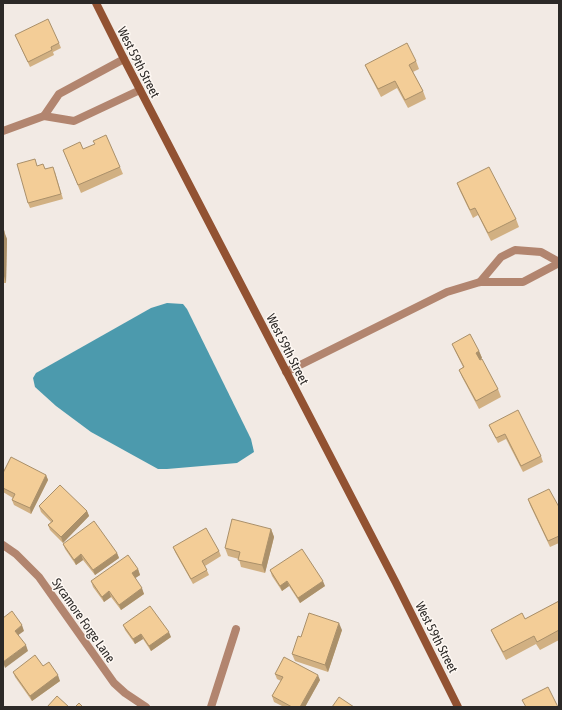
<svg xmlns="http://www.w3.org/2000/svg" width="562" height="710" viewBox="0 0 562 710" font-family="'Asap Condensed',sans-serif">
	<rect width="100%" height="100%" fill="#f2eae4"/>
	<polygon fill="#4c9aad" points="167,303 183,304 187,309 251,439 254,452 237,463 167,469 158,469 91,432 56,406 35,387 33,378 36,373 151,308"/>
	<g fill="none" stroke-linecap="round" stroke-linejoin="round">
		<g stroke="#b2856f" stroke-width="8">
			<polyline points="480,282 501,257 515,250 541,252 559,262"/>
			<polyline points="286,372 447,292 480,282 523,282 559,263"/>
		</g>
		<g stroke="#b2856f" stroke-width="8">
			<polyline points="44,116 74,121 140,90"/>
			<polyline points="3,131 44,116 59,94 124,59"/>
			<polyline points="3,545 16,554 39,577 114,683 125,693 146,707"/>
			<polyline points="211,707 236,629"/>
		</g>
		<polyline stroke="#925232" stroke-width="8" points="96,3 124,59 396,583 458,707"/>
	</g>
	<g fill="#d1b082">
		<polygon points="15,35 59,43 61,48 53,52 54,55 30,67"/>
		<polygon points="416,61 419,69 413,72 423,91 426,99 408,108 397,88 381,97 368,72 365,65"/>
		<polygon points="83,149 120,167 123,174 81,193 63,150"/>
		<polygon points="38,166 55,172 63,199 30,208 28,203"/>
		<polygon points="457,183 516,219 519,227 491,241 478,215 473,218 460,191"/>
		<polygon points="3,231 7,239 6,283 3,283"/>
		<polygon points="452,344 479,351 482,358 480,360 498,389 501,397 479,409 462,377 459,370 463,367 455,351"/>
		<polygon points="489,425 541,456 543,462 523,472 506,439 498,443 491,430"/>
		<polygon points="3,473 46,475 48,480 31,514 14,505 12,500 13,498 3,492"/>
		<polygon points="528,499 559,507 559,543 550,547 530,505"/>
		<polygon points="39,506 87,511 89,516 63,543 50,530 48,525 51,522 41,512"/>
		<polygon points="271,529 274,537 265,573 241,567 239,559 228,556 225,548"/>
		<polygon points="63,544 117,553 119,558 95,575 83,560 76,565 65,549"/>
		<polygon points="173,547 219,551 221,556 205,566 209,575 193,584 175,552"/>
		<polygon points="138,569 140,575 135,578 144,594 121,610 111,597 104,602 93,587 91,581"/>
		<polygon points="270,570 325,586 300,603 289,586 282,591 272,576"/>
		<polygon points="559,601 559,640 540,650 536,644 506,660 494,637 491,630 525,619"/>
		<polygon points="123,625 171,637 151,651 143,639 135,644 125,630"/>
		<polygon points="342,630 328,672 295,661 292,654 301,637"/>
		<polygon points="43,666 60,681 32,701 15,677 13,672"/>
		<polygon points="275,674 320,680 305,707 284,707 274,702 272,696 281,681 277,679"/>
	</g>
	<g fill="#aa906a">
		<polygon points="4,231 7,239 6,283 4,276"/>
		<polygon points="479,351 482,358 479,361 476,353"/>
		<polygon points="46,475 48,480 31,514 30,508"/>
		<polygon points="87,511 89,516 63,543 61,537"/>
		<polygon points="271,529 274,537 265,573 262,565"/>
		<polygon points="117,553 119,558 95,575 93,570"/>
		<polygon points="81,554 83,560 76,565 74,560"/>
		<polygon points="138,569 140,575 134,579 132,573"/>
		<polygon points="287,581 289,586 282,591 280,586"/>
		<polygon points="323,581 325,586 300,603 298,598"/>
		<polygon points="142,588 144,594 121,610 119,605"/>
		<polygon points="109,591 111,597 104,602 102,597"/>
		<polygon points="339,623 342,630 328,672 325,665"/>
		<polygon points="22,625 24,631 17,636 15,631"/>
		<polygon points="169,632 171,637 151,651 149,646"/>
		<polygon points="141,634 143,639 135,644 133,639"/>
		<polygon points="26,645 28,651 5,668 3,662"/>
		<polygon points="58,675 60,681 32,701 30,696"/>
		<polygon points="318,675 320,680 305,707 300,707"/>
	</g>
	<g fill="#f3cd97" stroke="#aa906a">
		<polygon points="48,19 59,43 51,47 52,50 28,62 15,35"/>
		<polygon points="407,43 416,61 409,65 423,91 405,100 395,81 378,89 365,65"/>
		<polygon points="106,135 120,167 78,185 63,150 80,142 83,149 95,144 93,141"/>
		<polygon points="35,159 37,166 43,164 45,169 53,167 61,194 28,203 17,164"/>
		<polygon points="489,167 516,219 488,233 475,208 470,210 457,183"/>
		<rect x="3" y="231" width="1" height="45"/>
		<polygon points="470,334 479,351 476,353 480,360 482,359 498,389 476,401 459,370 464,367 452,344"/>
		<polygon points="518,410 541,456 521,466 505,434 496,438 489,425"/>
		<polygon points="11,457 46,475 30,508 12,500 15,494 3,488 3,473"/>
		<polygon points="60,485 87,511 61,537 48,525 53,521 39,506"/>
		<polygon points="549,489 559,507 559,536 548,541 528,499"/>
		<polygon points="232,519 271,529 262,565 238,560 240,552 225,548"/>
		<polygon points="94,521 117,553 93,570 81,554 74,560 63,544"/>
		<polygon points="206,528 219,551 202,561 207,570 191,579 173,547"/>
		<polygon points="302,549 323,581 298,598 287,581 280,586 270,570"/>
		<polygon points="128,555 138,569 132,573 142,588 119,605 109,591 102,597 91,581"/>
		<polygon points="559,601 559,630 537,642 534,636 503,652 491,630 522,613 525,619"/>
		<polygon points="150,606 169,632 149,646 141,634 133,639 123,625"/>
		<polygon points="12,611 22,625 15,631 26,645 3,662 3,618"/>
		<polygon points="309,613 339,623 325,665 292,654 298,636 301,637"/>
		<polygon points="35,655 43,666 49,662 58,675 30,696 13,672"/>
		<polygon points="284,657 318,675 300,707 292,707 272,696 283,677 275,674"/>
		<polygon points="548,687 558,707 526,707 522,700"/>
		<polygon points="57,696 69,707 47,707"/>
		<polygon points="339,697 354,707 332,707"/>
		<polygon points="79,703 83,707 75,707"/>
	</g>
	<g text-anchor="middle" stroke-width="3" stroke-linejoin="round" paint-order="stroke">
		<g font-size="13" fill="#2c2927" stroke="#fef8f3">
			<text transform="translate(139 62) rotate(63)" y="5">West 59th Street</text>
			<text transform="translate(288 349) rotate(63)" y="5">West 59th Street</text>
			<text transform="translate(84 620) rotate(55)" y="5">Sycamore Forge Lane</text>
			<text transform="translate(437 637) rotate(63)" y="5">West 59th Street</text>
		</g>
	</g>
	<rect width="562" height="710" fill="none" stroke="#2c2927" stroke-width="8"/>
</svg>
